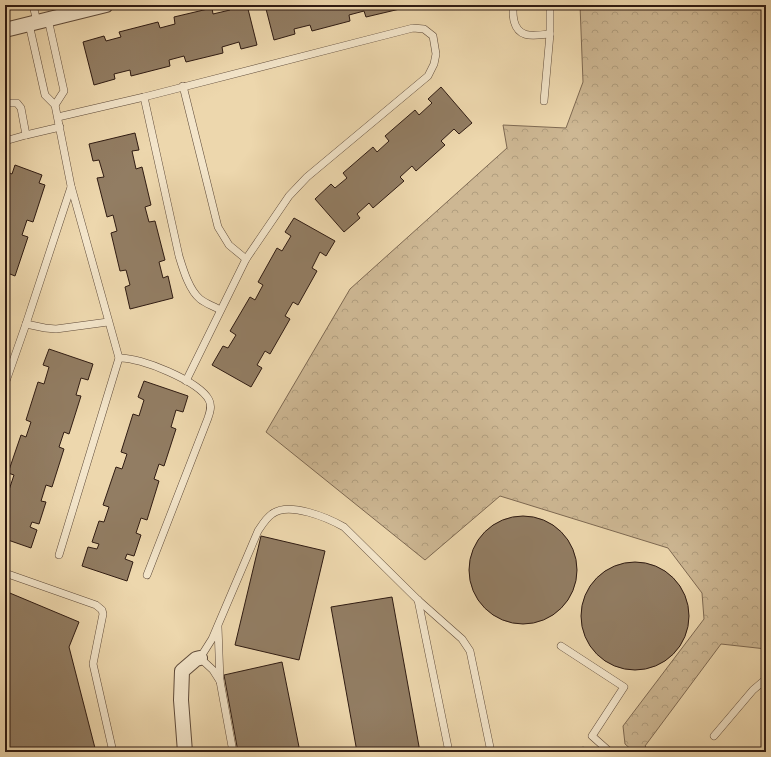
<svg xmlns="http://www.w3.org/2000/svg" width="771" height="757" viewBox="0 0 771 757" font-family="'IM FELL Great Primer',serif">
	<defs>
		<pattern id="forest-crowns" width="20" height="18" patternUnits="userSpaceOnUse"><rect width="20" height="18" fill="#cdb793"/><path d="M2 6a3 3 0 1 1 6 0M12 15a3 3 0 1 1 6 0" fill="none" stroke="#b09d7e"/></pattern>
	</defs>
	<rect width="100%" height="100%" fill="#edd7ad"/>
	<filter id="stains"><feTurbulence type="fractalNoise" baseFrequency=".005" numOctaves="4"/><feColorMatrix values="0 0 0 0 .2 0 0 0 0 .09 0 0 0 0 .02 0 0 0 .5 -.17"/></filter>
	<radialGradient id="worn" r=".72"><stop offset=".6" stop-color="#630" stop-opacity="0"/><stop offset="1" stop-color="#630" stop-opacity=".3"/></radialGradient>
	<polygon fill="url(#forest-crowns)" stroke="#7e6952" points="580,5 766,5 766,649 721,644 645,746 650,752 634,752 625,744 623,726 704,619 702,593 668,548 500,496 425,560 266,432 350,289 507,148 503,125 566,128 583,82"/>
	<g fill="#927d63" stroke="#2f1b12">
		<polygon points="229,5 247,5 257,45 241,49 239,42 222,47 223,53 186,62 184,56 169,60 170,66 131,76 130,70 114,74 115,79 94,85 83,42 104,36 106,41 121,37 119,32 158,22 160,28 175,24 174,17 212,8 213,14 230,10"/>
		<polygon points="265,5 403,5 404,8 366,17 364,11 349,15 350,21 312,31 310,25 294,29 295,34 274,40"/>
		<polygon points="441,87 472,123 459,134 454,129 441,141 445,145 416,171 412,166 400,177 404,181 373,208 369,203 357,214 360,218 344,232 315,199 331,184 335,188 347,178 343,173 373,147 377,152 389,141 385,136 415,110 419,115 432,103 428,99"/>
		<polygon points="135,133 139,150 132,151 136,169 142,167 151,205 145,207 149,222 155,221 165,260 159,262 163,278 168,276 173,298 130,309 125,287 130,285 126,270 120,271 111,233 117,231 113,215 107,217 97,178 104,177 99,160 93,161 89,144"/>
		<polygon points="15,165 42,175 39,183 45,185 33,222 27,220 22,235 28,237 15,276 10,274 5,287 5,171 12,174"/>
		<polygon points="294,218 335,241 326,256 320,252 312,268 317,271 298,305 293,302 285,316 290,319 270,354 265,351 257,365 262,368 251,387 212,365 223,346 228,348 236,335 230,331 250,297 255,300 263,285 258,282 277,248 282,251 291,236 285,232"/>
		<polygon points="49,349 93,364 88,380 81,378 76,395 81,396 69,434 64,432 59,447 64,449 52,487 46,485 41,501 46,502 39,524 32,522 30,527 37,530 31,548 5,539 5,489 9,490 14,475 8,473 21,435 26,437 31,422 26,420 38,382 44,384 49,367 43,365"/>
		<polygon points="144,381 188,396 183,412 176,410 171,427 176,429 164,466 159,464 154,479 159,481 147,520 141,518 136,533 141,535 134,556 127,554 125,559 133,562 127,581 82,566 88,547 97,549 99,544 92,542 99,521 104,522 109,507 103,505 116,467 122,469 127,454 121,452 133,414 139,416 144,400 138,397"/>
		<circle cx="523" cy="570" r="54"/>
		<polygon points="261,536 325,551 299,660 235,645"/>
		<circle cx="635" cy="616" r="54"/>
		<polygon points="5,591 79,622 69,647 96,752 5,752"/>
		<polygon points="392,597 420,752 357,752 331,607"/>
		<polygon points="282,662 300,752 238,752 224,675"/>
		<polygon points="763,741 766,742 766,752 761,752"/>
	</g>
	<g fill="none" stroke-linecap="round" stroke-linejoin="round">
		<defs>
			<g id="lane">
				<polyline points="33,5 37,22"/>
				<path d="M514,5C512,11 513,15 514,21C519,40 535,35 550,34"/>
				<polyline points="48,19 64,91 55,105"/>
				<polyline points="29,24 45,95 55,105 71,186 119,358 59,555"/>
				<polyline points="183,86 218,227 229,245 246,259"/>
				<path d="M144,97L179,256C183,269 189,290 200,299C206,304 214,306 220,310"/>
				<polyline points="544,101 550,34 550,5"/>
				<polyline points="5,103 17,103 21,108 26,135"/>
				<polyline points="58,117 144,97 413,28 424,29 433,36 436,54 434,64 428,76 307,177 289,196 246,259 186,381"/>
				<polyline points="5,141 26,135 60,127"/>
				<polyline points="26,324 45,328 56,329 108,322"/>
				<path d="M119,358C140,357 199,381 209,400C212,406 210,412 208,418L147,575"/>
				<polyline points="5,384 26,324 71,187"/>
				<polyline points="5,573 96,605 102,610 103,614 93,664 113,752"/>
				<polyline points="418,600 449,752"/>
				<polyline points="218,627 220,681"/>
				<polyline points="561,646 624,687 592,736 610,752"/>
				<polyline points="714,736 753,690 766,679"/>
				<polyline points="583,751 584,752"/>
				<path d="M233,752L220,681L213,670L200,658L212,639L258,531C262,525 266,518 272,514C289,501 328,518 344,527L418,600L462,639L470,651L491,752"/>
			</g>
			<g id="street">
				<polyline points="5,30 106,5"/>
				<polyline points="185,752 181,700 182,671 196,659 200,658"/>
			</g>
		</defs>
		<use href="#lane" stroke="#5e4a39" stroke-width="8"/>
		<use href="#street" stroke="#5e4a39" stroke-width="16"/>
		<use href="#lane" stroke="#f3e5ca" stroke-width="7"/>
		<use href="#street" stroke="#f3e5ca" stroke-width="14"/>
	</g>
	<rect width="771" height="757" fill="none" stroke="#edd7ad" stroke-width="20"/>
	<rect x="6" y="6" width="759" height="745" fill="none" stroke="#2f1b12" stroke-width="2"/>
	<rect x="10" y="10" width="751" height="737" fill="none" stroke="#2f1b12"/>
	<rect width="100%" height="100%" filter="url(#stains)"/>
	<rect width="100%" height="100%" fill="url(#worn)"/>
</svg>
